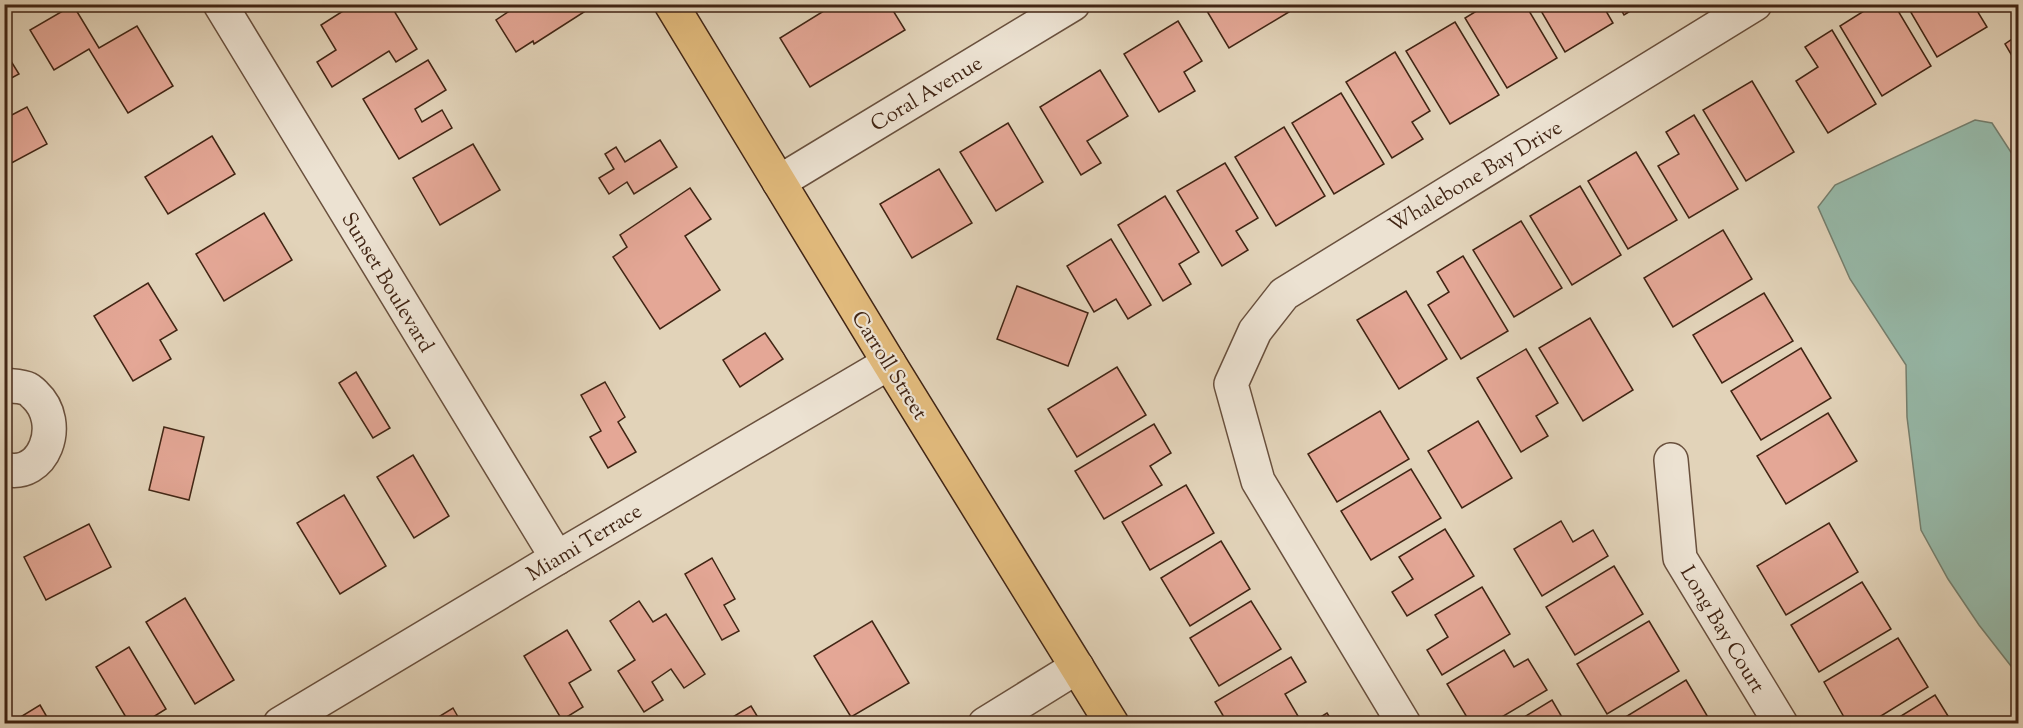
<svg xmlns="http://www.w3.org/2000/svg" width="2023" height="728" viewBox="0 0 2023 728" font-family="'Sorts Mill Goudy',serif">
	<rect width="100%" height="100%" fill="#e2d3b9"/>
	<filter id="stains"><feTurbulence type="fractalNoise" baseFrequency=".00333" numOctaves="4"/><feColorMatrix values="0 0 0 0 .2 0 0 0 0 .09 0 0 0 0 .02 0 0 0 .5 -.17"/></filter>
	<radialGradient id="worn" r=".72"><stop offset=".6" stop-color="#630" stop-opacity="0"/><stop offset="1" stop-color="#630" stop-opacity=".3"/></radialGradient>
	<polygon fill="#96b9a9" stroke="#747e6d" stroke-width="1.5" points="1975,120 1992,123 2018,163 2018,675 1979,625 1948,579 1921,530 1907,417 1906,365 1850,279 1818,207 1835,185"/>
	<g fill="#e4a796" stroke="#412514" stroke-width="1.5">
		<polygon points="354,4 390,4 417,49 396,62 389,51 332,87 317,62 336,50 321,25"/>
		<polygon points="520,4 579,4 584,12 534,44 533,41 516,52 496,20"/>
		<polygon points="835,4 862,4 865,9 874,4 889,4 905,30 810,87 780,38"/>
		<polygon points="1206,4 1284,4 1289,12 1229,48 1204,6"/>
		<polygon points="1488,4 1525,4 1557,58 1507,88 1465,18"/>
		<polygon points="1537,4 1602,4 1613,23 1565,52"/>
		<polygon points="1618,4 1642,4 1624,15"/>
		<polygon points="1875,4 1894,4 1931,66 1882,96 1840,26"/>
		<polygon points="1906,4 1973,4 1987,27 1937,57"/>
		<polygon points="73,5 99,48 137,26 173,86 128,113 89,49 54,70 30,30"/>
		<polygon points="1178,21 1202,61 1184,72 1195,91 1159,112 1124,54"/>
		<polygon points="1455,22 1499,95 1450,124 1406,51"/>
		<polygon points="1832,30 1876,104 1828,133 1796,81 1818,67 1805,47"/>
		<polygon points="2018,35 2018,66 2005,44"/>
		<polygon points="4,50 19,74 4,82"/>
		<polygon points="1395,52 1430,111 1412,122 1423,139 1392,158 1346,82"/>
		<polygon points="428,60 446,90 415,109 422,122 442,110 452,128 399,159 363,99"/>
		<polygon points="1100,70 1128,116 1087,141 1101,163 1081,175 1040,107"/>
		<polygon points="1752,81 1794,152 1746,181 1703,110"/>
		<polygon points="1341,93 1384,164 1334,194 1292,123"/>
		<polygon points="27,107 47,144 4,167 4,119"/>
		<polygon points="1694,115 1738,189 1689,218 1658,166 1679,154 1666,132"/>
		<polygon points="1008,123 1043,182 996,211 960,152"/>
		<polygon points="1284,127 1325,196 1276,226 1235,157"/>
		<polygon points="212,136 235,174 168,214 145,177"/>
		<polygon points="660,140 677,167 634,194 627,182 609,194 599,178 614,169 605,154 616,147 625,162"/>
		<polygon points="473,144 500,190 440,225 413,178"/>
		<polygon points="1636,152 1677,220 1628,249 1588,181"/>
		<polygon points="1225,163 1258,218 1236,231 1248,250 1222,266 1177,191"/>
		<polygon points="939,169 972,223 912,258 880,204"/>
		<polygon points="1580,186 1621,255 1572,285 1530,216"/>
		<polygon points="690,188 711,219 685,236 720,290 660,329 613,257 627,247 620,235"/>
		<polygon points="1165,196 1199,252 1179,264 1191,284 1163,301 1118,225"/>
		<polygon points="264,213 292,260 224,301 196,254"/>
		<polygon points="1521,221 1562,288 1514,317 1473,250"/>
		<polygon points="1723,230 1752,279 1673,327 1644,278"/>
		<polygon points="1111,239 1151,305 1128,319 1116,299 1094,312 1067,266"/>
		<polygon points="1463,256 1508,331 1461,359 1428,305 1449,292 1437,272"/>
		<polygon points="148,283 177,330 160,340 171,359 133,381 94,316"/>
		<polygon points="1017,286 1088,313 1068,366 997,339"/>
		<polygon points="1406,291 1447,359 1399,389 1357,320"/>
		<polygon points="1764,293 1793,341 1722,383 1693,335"/>
		<polygon points="1590,318 1633,390 1583,421 1539,348"/>
		<polygon points="765,333 783,359 740,387 723,360"/>
		<polygon points="1801,348 1831,398 1761,440 1731,391"/>
		<polygon points="1526,349 1558,403 1536,416 1548,436 1521,452 1477,378"/>
		<polygon points="1117,367 1146,415 1077,457 1048,409"/>
		<polygon points="356,372 390,428 373,438 339,383"/>
		<polygon points="605,382 625,417 618,422 636,452 608,468 590,437 601,431 581,395"/>
		<polygon points="1380,411 1409,459 1337,502 1308,454"/>
		<polygon points="1828,413 1857,461 1786,504 1757,456"/>
		<polygon points="1478,421 1512,478 1462,508 1428,451"/>
		<polygon points="1154,424 1171,453 1150,466 1162,485 1104,519 1075,471"/>
		<polygon points="164,427 204,437 189,500 149,490"/>
		<polygon points="413,455 449,516 414,538 377,477"/>
		<polygon points="1411,469 1441,518 1371,560 1341,511"/>
		<polygon points="1186,485 1214,533 1150,570 1122,522"/>
		<polygon points="344,495 386,566 340,594 297,523"/>
		<polygon points="1561,521 1573,542 1593,530 1608,556 1542,596 1514,549"/>
		<polygon points="1829,523 1858,572 1786,615 1757,566"/>
		<polygon points="89,524 111,567 46,600 24,557"/>
		<polygon points="1445,529 1474,576 1407,616 1392,592 1413,579 1399,557"/>
		<polygon points="1221,541 1250,589 1190,626 1161,578"/>
		<polygon points="712,558 735,599 724,605 739,631 722,640 685,574"/>
		<polygon points="1614,566 1643,614 1575,655 1546,607"/>
		<polygon points="1862,582 1891,629 1819,672 1791,625"/>
		<polygon points="1482,587 1510,634 1442,675 1427,650 1448,637 1435,615"/>
		<polygon points="185,598 234,680 195,704 146,622"/>
		<polygon points="639,601 653,622 666,614 705,674 684,688 671,669 652,682 663,700 644,712 618,671 635,660 610,621"/>
		<polygon points="1251,601 1281,649 1219,686 1190,638"/>
		<polygon points="872,621 909,683 851,717 814,656"/>
		<polygon points="1649,621 1679,671 1607,714 1577,664"/>
		<polygon points="567,630 591,670 569,683 583,707 562,720 524,656"/>
		<polygon points="1898,638 1928,687 1868,724 1848,724 1824,682"/>
		<polygon points="129,647 166,709 142,724 130,724 96,667"/>
		<polygon points="1504,650 1514,667 1528,659 1547,690 1490,724 1471,724 1447,684"/>
		<polygon points="1291,657 1306,682 1285,694 1298,716 1286,724 1228,724 1215,702"/>
		<polygon points="1686,680 1712,724 1614,724"/>
		<polygon points="1935,695 1953,724 1888,724"/>
		<polygon points="1552,700 1566,724 1513,724"/>
		<polygon points="40,705 51,724 9,724"/>
		<polygon points="751,706 762,724 721,724"/>
		<polygon points="453,708 462,724 427,724"/>
		<polygon points="1327,713 1334,724 1309,724"/>
	</g>
	<g fill="none" stroke-linecap="round" stroke-linejoin="round">
		<defs>
			<g id="minor">
				<polyline points="220,4 557,558"/>
				<polyline points="779,182 1073,4"/>
				<path d="M4,385C11,386 22,386 28,389C29,389 34,394 35,395C65,423 44,480 4,469"/>
				<polyline points="1671,460 1680,558 1781,724"/>
				<polyline points="280,724 557,558 889,363"/>
				<polyline points="985,724 1077,667"/>
				<polyline points="1404,724 1258,481 1231,384 1255,331 1284,294 1755,4"/>
			</g>
			<polyline id="major" points="671,4 889,363 1112,724"/>
		</defs>
		<use href="#minor" stroke="#69503d" stroke-width="36"/>
		<use href="#major" stroke="#412514" stroke-width="36"/>
		<use href="#minor" stroke="#ece2d2" stroke-width="33"/>
		<use href="#major" stroke="#e1ba7c" stroke-width="33"/>
	</g>
	<g text-anchor="middle" stroke-width="4.5" stroke-linejoin="round" paint-order="stroke">
		<g font-size="21" fill="#412514" stroke="#ece2d2">
			<text transform="translate(926 93) rotate(-31)" y="7">Coral Avenue</text>
			<text transform="translate(1475 176) rotate(-31)" y="7">Whalebone Bay Drive</text>
			<text transform="translate(388 282) rotate(59)" y="7">Sunset Boulevard</text>
			<text transform="translate(890 365) rotate(58)" y="7">Carroll Street</text>
			<text transform="translate(584 542) rotate(-31)" y="7">Miami Terrace</text>
			<text transform="translate(1723 629) rotate(59)" y="7">Long Bay Court</text>
		</g>
	</g>
	<rect width="2023" height="728" fill="none" stroke="#e2d3b9" stroke-width="24"/>
	<rect x="6" y="6" width="2011" height="716" fill="none" stroke="#412514" stroke-width="3"/>
	<rect x="12" y="12" width="1999" height="704" fill="none" stroke="#412514" stroke-width="1.5"/>
	<rect width="100%" height="100%" filter="url(#stains)"/>
	<rect width="100%" height="100%" fill="url(#worn)"/>
</svg>
